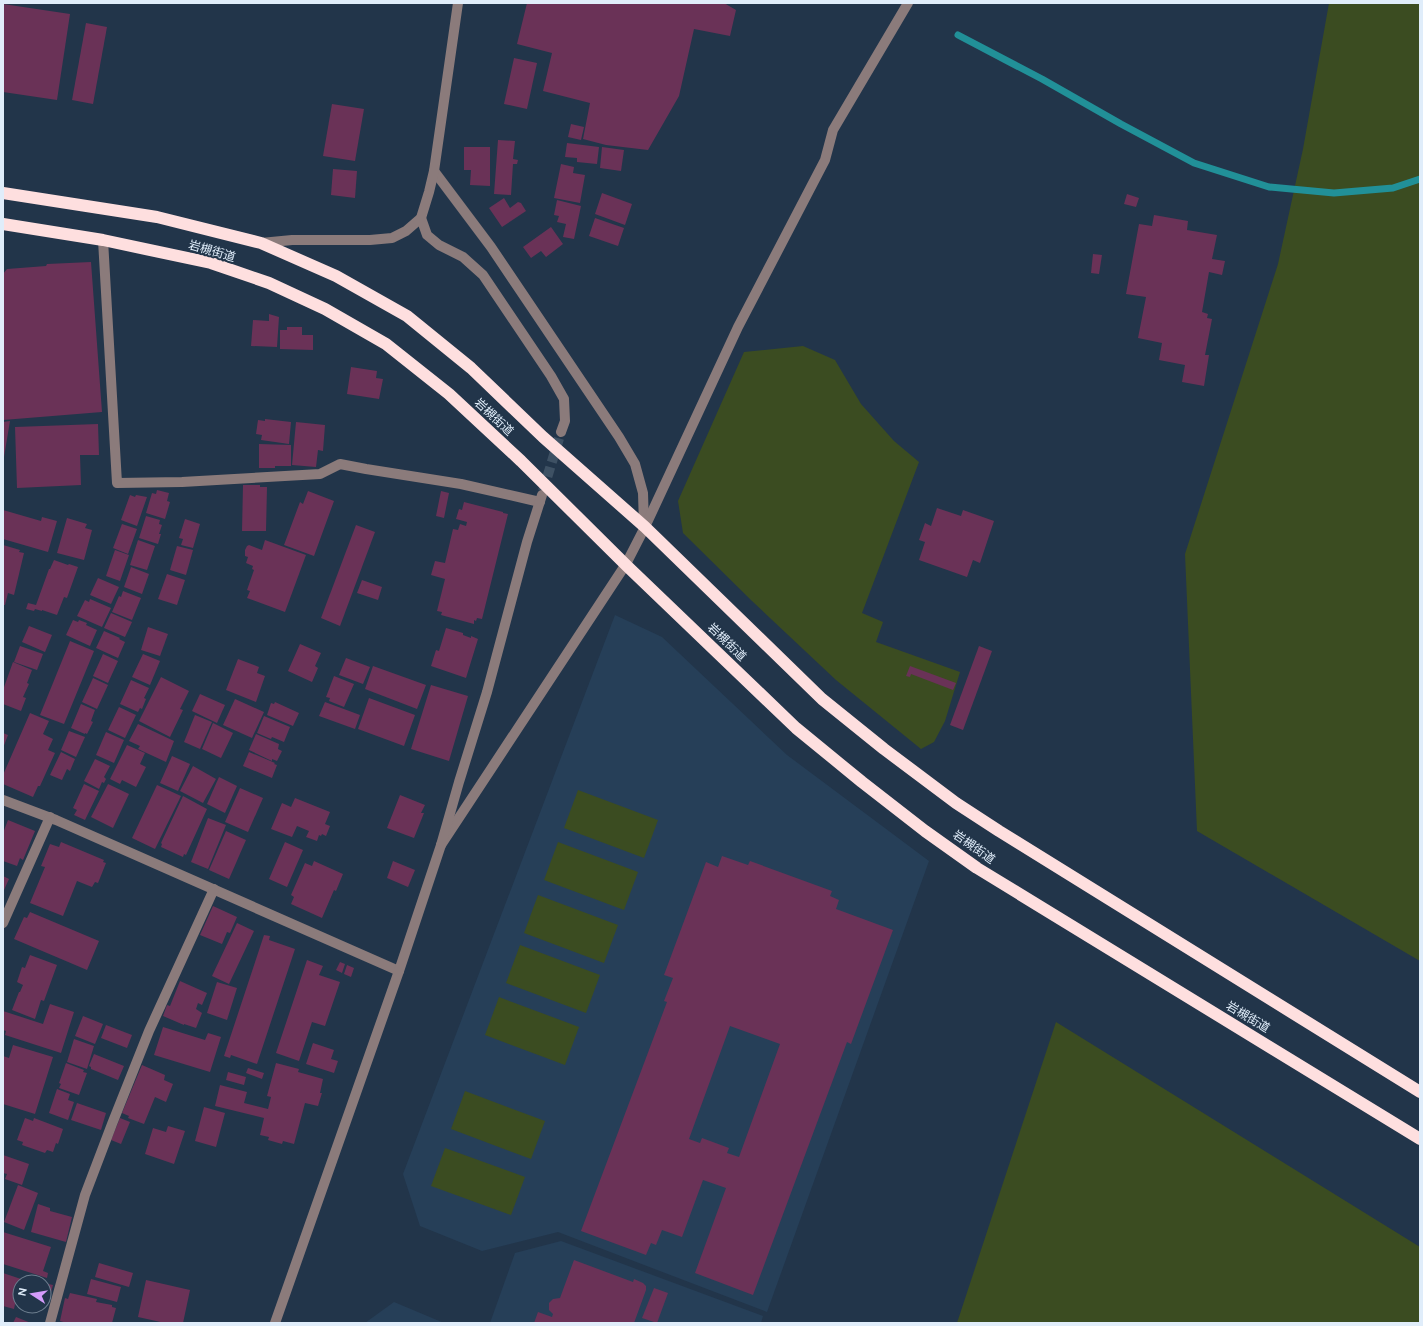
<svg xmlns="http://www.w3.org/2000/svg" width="1423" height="1326" viewBox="0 0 1423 1326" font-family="Ubuntu,'Noto Sans JP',sans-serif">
	<rect width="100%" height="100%" fill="#22354a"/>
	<g fill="#263f58">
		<polygon points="615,615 662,637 787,755 929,861 767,1312 558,1232 482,1251 420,1226 403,1174"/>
		<polygon points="561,1241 763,1316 761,1323 490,1323 515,1253"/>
		<polygon points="394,1302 444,1323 365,1323"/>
	</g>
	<g fill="#3b4c21">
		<polygon points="1329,3 1420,3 1420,961 1197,831 1185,554 1278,264 1303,149"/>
		<polygon points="803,346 835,360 861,404 894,441 919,462 862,613 883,622 876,642 960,672 945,721 934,742 921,749 836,680 752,601 683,533 678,501 744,352"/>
		<polygon points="578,790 658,820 644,858 564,828"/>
		<polygon points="558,842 638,872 624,910 544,880"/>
		<polygon points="538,895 618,925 604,963 524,933"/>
		<polygon points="520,945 600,975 586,1013 506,983"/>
		<polygon points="499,997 579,1027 565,1065 485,1035"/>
		<polygon points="1056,1022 1420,1247 1420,1323 957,1323"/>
		<polygon points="465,1091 545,1121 531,1159 451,1129"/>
		<polygon points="445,1148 525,1177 511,1215 431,1186"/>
	</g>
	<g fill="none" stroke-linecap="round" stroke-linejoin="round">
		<polyline stroke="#219098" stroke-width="7" points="958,35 1042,79 1121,124 1194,163 1269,187 1334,193 1393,188 1420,179"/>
	</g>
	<g fill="#6a3257" fill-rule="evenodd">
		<polygon points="527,3 724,3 736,10 730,36 694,29 679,96 648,150 606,145 583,139 590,103 543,91 552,53 517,44"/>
		<polygon points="3,4 70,14 57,100 3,92"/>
		<polygon points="86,23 107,27 93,104 72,100"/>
		<polygon points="514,58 537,63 527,109 504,104"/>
		<polygon points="332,104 364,109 355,161 323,156"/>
		<polygon points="571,124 584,127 581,140 568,137"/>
		<polygon points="498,140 515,141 513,159 518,160 517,164 513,164 511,195 494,194"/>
		<polygon points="567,143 599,147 597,164 577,162 577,158 565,157"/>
		<polygon points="464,147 490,147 490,186 470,185 471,170 464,170"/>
		<polygon points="602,147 624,150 621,171 600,168"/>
		<polygon points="561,164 574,167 573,173 585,175 580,203 554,198"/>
		<polygon points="333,169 357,171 355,198 331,195"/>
		<polygon points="602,193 632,204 625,225 595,214"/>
		<polygon points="1127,194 1139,198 1136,207 1124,204"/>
		<polygon points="504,198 510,208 518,202 521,203 526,211 502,227 489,208"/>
		<polygon points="557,200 581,206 574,239 563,237 566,224 557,222 559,216 554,215"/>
		<polygon points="1154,215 1188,221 1187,230 1217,235 1212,259 1225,261 1222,275 1209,272 1202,312 1208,314 1207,318 1212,319 1205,355 1209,355 1204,386 1182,382 1185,365 1159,360 1162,343 1138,338 1146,297 1126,294 1139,224 1152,226"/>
		<polygon points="595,218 624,228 618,246 589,236"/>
		<polygon points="551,227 563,244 546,257 541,251 531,258 523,247"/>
		<polygon points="1093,254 1102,255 1099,274 1091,273"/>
		<polygon points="91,262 102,412 3,420 3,274 7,269 46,266 47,264"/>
		<polygon points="269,314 279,317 277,347 251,346 253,320 269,321"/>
		<polygon points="287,327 302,327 302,335 313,335 313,350 280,349 280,330 287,330"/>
		<polygon points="351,367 377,371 376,378 383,379 379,399 347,394"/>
		<polygon points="265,419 291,422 289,444 261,440 262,435 256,434 258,420 265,421"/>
		<polygon points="10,421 4,457 3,457 3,422"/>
		<polygon points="296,422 325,425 323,451 318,450 316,467 292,465"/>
		<polygon points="98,424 99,455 80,455 81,485 17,488 15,427"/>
		<polygon points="259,444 291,445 291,466 275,466 275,468 259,468"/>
		<polygon points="243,485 260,485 260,487 267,487 266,531 242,531"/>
		<polygon points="157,490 169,493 167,501 170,502 165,519 146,513 152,493 156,494"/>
		<polygon points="308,491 334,501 314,556 284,545 300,502 303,504"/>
		<polygon points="441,491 449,493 444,518 436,516"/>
		<polygon points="130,495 135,497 136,495 147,497 137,526 121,520"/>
		<polygon points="464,502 503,512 503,513 508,514 482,619 477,618 476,621 474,620 474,624 441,615 442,612 437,611 445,579 431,575 435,561 445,563 453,529 458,530 460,524 466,526 467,522 456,519 459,509 462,510"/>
		<polygon points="937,508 961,516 963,510 994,521 980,563 973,560 967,577 919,560 925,542 919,540 925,523 931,526"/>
		<polygon points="3,510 41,521 42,517 57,521 48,552 3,539"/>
		<polygon points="146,516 160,520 159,524 162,525 159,534 161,534 158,544 139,538"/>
		<polygon points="67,518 87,524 85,528 92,530 84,560 57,553"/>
		<polygon points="185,519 200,524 193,548 181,545 183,539 179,538"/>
		<polygon points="122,524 137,529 128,554 113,548"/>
		<polygon points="356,525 375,532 340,626 321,618"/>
		<polygon points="138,540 155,546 147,570 130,565"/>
		<polygon points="265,540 306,555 285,612 247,598 250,591 247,590 254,570 252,569 253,566 246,563 248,557 245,556 245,550 247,546 249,545 262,550"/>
		<polygon points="3,545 20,550 19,552 24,553 14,595 8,593 5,605 3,605"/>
		<polygon points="177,546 193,550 186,575 170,570"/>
		<polygon points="115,550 129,555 120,581 106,576"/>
		<polygon points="54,560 68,565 69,564 78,567 67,598 64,597 57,615 42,610 42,611 35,609 34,611 26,609 28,603 36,605 49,569 50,569"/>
		<polygon points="131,567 149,574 142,594 124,587"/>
		<polygon points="167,574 185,580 177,605 158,599"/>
		<polygon points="98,578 119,587 111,604 90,595"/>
		<polygon points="362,580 382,587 378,600 357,593"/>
		<polygon points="123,591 141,598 132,620 112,612 119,596 121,597"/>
		<polygon points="90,599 111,608 102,627 77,616 85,600 89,602"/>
		<polygon points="111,613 132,622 125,637 104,628"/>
		<polygon points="73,620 78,622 79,620 87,623 86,625 97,630 90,646 66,635"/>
		<polygon points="29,626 52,635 45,652 22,642"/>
		<polygon points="148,627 168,634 160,656 141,650"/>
		<polygon points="446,628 463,633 463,635 471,638 471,636 478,639 466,678 431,666 436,650 439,651"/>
		<polygon points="104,631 120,638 119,639 125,642 118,658 96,648"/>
		<polygon points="70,641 94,651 64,724 40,715"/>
		<polygon points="300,644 321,653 315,666 318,668 312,682 288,671"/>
		<polygon points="20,646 43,654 37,670 14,662"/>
		<polygon points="979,646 992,651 963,730 950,725"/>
		<polygon points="103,654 118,661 108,683 93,676"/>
		<polygon points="143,654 160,661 150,685 132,677"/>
		<polygon points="346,658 370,667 363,684 339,675"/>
		<polygon points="238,659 259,667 257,673 265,676 256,702 226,690"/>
		<polygon points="13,662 32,670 27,683 29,684 23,697 26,698 21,711 3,704 3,690"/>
		<polygon points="373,666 426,685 417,709 365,689"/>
		<polygon points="910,666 956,683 953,690 911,674 910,677 906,676"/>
		<polygon points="334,676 354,684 344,707 329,701 330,698 326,697"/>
		<polygon points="161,677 189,691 180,709 183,710 170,737 139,721"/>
		<polygon points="93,678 108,685 97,709 82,702"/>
		<polygon points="131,680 149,688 144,698 146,699 142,709 140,708 138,712 120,704"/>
		<polygon points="431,685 468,696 449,761 411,749"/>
		<polygon points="200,694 225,705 217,723 192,711"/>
		<polygon points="369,698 415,715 404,746 358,729"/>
		<polygon points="235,699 264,712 252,738 223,725"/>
		<polygon points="275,702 299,713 293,726 267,715 271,703 274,704"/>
		<polygon points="325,702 360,715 355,729 319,716"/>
		<polygon points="81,704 95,710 91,721 93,722 87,734 85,733 85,734 71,728"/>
		<polygon points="119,707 136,715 125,738 108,730"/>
		<polygon points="30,713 49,721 43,734 53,739 48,750 55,753 40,786 38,786 33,797 3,784 3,775"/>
		<polygon points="195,715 212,722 200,749 184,742"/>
		<polygon points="264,716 290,727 284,742 272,737 271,739 257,733"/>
		<polygon points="213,723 233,733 221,758 202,749"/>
		<polygon points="138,724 174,741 166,762 138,749 140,746 129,741"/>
		<polygon points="69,731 85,737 76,757 61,750"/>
		<polygon points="106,732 124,740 114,763 96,755"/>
		<polygon points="3,733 8,735 3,748"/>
		<polygon points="256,734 279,744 278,749 282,751 277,761 272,759 272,761 249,750"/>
		<polygon points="127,745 145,753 140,764 146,767 136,787 122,780 120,784 110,779"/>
		<polygon points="61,752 75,759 70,771 67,769 62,780 50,775"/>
		<polygon points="249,752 275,763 274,764 277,765 272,778 243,766"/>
		<polygon points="172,756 190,764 178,791 160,783"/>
		<polygon points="95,759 110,766 104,777 106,779 104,783 102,782 99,789 84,781"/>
		<polygon points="193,766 216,779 203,803 180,791"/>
		<polygon points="219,777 237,786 225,813 207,804"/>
		<polygon points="84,784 99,791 85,820 74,815 77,810 73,808"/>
		<polygon points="108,784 129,794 113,828 91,817"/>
		<polygon points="157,785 181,796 155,849 132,838"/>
		<polygon points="240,788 263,798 248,832 225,822"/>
		<polygon points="400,795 425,805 421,813 424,813 414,838 387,828"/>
		<polygon points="183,796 207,809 186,855 184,854 183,857 161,847 162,844 161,843"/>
		<polygon points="295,798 330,812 325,824 330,826 326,836 322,834 321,836 319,835 317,841 306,837 309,831 297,826 292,837 271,829 282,803 291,807"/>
		<polygon points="208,818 226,825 208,869 191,862"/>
		<polygon points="8,820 35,831 23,860 20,858 17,866 3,861 3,833"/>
		<polygon points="226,831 246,840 229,879 209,870"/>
		<polygon points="61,842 104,860 103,862 106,863 98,883 95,882 92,887 77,881 63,916 30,903 45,867 41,866 50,844 59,847"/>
		<polygon points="285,842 303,850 287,887 269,879"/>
		<path d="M722,856L748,865L750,861L832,891L830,896L839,900L836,909L893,930L851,1044L847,1042L753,1295L695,1273L726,1188L703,1180L682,1237L662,1230L656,1245L651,1243L646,1255L581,1231L667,1002L664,1001L673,978L664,975L706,862L718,867ZM730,1026L780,1044L739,1157L727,1153L729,1148L702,1138L700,1143L689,1139Z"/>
		<polygon points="314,861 343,874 336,891 334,890 322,918 291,904 294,897 291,895 305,863 312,866"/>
		<polygon points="393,861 415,870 408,887 387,878"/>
		<polygon points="3,876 9,879 4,890 3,890"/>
		<polygon points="213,906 237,917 230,933 227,932 222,944 200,935"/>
		<polygon points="30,912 99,941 87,970 14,939 24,917 27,918"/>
		<polygon points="237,923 254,931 229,984 212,976"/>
		<polygon points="264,935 270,936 269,940 295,949 257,1064 231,1055 230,1058 224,1056"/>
		<polygon points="30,955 57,965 44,1001 41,1000 35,1019 12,1010 19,992 20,992 23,985 17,982 22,967 25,968"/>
		<polygon points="307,960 323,966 319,975 340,982 325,1026 312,1022 299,1061 276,1053"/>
		<polygon points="340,962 345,964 342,973 336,970"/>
		<polygon points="347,965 354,968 351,977 344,974"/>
		<polygon points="180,981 207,993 202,1005 198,1003 196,1009 202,1013 196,1028 184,1024 184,1025 163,1016 167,1005 170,1006"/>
		<polygon points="217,982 237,988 227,1020 207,1013"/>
		<polygon points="50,1004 74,1012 61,1053 5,1035 6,1031 3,1030 3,1011 43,1024"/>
		<polygon points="83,1016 103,1024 95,1044 75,1036"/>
		<polygon points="106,1025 132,1035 127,1048 101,1038"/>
		<polygon points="163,1027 205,1040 208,1033 221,1037 210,1072 154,1055"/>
		<polygon points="74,1039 94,1046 87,1069 67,1062"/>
		<polygon points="313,1043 334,1050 331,1059 338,1061 334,1073 306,1064"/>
		<polygon points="13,1045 53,1057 35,1114 3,1104 3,1056 9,1058"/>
		<polygon points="94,1054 124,1066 118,1080 91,1069 91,1067 89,1066"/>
		<polygon points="66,1063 84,1070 83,1072 87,1073 79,1095 59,1088 61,1084 59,1083"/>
		<polygon points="276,1063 299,1069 298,1072 323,1079 320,1093 322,1093 318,1106 305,1103 294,1144 283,1141 282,1144 268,1140 269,1137 260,1135 264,1118 215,1106 220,1085 247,1092 244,1103 268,1109 271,1097 267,1096"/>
		<polygon points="142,1065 165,1075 164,1080 173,1084 166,1102 155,1097 144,1124 128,1118 129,1116 122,1113"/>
		<polygon points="248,1068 264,1073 262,1079 246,1073"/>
		<polygon points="228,1072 246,1077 244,1085 226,1080"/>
		<polygon points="57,1089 70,1094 68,1100 74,1102 68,1120 49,1113"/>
		<polygon points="77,1103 106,1113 101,1130 71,1120"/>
		<polygon points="204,1107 225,1113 216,1147 195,1141"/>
		<polygon points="25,1118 33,1121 34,1118 63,1129 58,1144 56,1143 53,1152 47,1150 45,1153 22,1145 23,1142 17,1140"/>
		<polygon points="120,1118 130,1122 121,1144 111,1140"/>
		<polygon points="168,1126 185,1131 174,1164 145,1154 153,1128 166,1132"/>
		<polygon points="3,1155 29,1164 22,1185 5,1179 7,1174 3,1173"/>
		<polygon points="18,1185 38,1193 24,1230 4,1222"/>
		<polygon points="38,1204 50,1208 50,1211 72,1217 66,1242 31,1232"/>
		<polygon points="3,1232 51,1247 43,1271 48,1273 47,1278 3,1264"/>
		<polygon points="574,1260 633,1282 634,1279 643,1283 646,1286 646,1290 634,1323 534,1323 538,1312 552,1317 553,1314 549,1310 549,1303 553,1299 560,1298"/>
		<polygon points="99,1263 133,1273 129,1287 95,1277"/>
		<polygon points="3,1273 21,1279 20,1280 25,1282 20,1282 20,1305 15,1304 14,1309 3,1306"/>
		<polygon points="91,1279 121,1287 117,1302 87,1294"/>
		<polygon points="146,1280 190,1290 183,1323 165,1323 138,1317"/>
		<polygon points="44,1283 53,1285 49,1299 45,1299 44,1302"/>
		<polygon points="654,1288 668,1293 657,1323 642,1318"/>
		<polygon points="70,1293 97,1299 96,1302 112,1305 112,1307 116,1308 112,1323 67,1323 60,1321 65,1298 68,1299"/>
		<polygon points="25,1306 43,1306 41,1311"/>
		<polygon points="16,1317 31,1323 13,1323"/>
	</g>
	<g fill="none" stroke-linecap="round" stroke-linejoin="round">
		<polyline stroke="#3e5164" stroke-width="10" stroke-dasharray="10 5" stroke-linecap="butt" points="543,491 561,432"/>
		<g stroke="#8b7b7b" stroke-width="10">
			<polyline points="434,171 491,247 619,437 635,464 643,493 644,525"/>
			<polyline points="421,218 427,235 439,245 463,257 483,275 551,376 564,399 565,421 561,432"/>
			<polyline points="103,240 117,483 182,482 320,474 340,464 366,469 461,484 540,502"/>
			<polyline points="261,243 292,240 370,240 392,238 406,231 421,218 429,192 434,171 458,3"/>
			<polyline points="3,800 56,820 399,971"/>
			<polyline points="441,845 626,564 645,527 738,327 825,160 833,130 908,3"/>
			<polyline points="3,923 50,817"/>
			<polyline points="50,1323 85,1195 112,1124 149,1031 214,889"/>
			<polyline points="275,1323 399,971 441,845 459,782 487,692 527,542 542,495"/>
		</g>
		<g stroke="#fedfdf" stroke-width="12">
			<polyline points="3,193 157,217 261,243 336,276 407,316 471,368 543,437 645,527 822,699 884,749 956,803 999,831 1420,1092"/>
			<polyline points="3,224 103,240 211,263 269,283 325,309 386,344 449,394 521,461 627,566 796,728 862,782 925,831 977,868 1420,1139"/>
		</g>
	</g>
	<g text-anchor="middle" stroke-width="4" stroke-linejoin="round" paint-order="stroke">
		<g font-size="12" fill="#e0edfa" stroke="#22354a">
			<text transform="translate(212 251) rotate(16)" y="4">岩槻街道</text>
			<text transform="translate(494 417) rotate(43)" y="4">岩槻街道</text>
			<text transform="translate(727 642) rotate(44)" y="4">岩槻街道</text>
			<text transform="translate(974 847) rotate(35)" y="4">岩槻街道</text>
			<text transform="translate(1248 1017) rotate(31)" y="4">岩槻街道</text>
		</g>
	</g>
	<rect width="1423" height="1326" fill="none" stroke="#e0edfa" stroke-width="8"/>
	<g transform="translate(32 1294) rotate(282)"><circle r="19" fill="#22354a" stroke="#6e7f90"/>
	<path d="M0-3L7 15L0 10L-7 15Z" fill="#d49cfb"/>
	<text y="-6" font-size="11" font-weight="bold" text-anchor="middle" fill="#e0edfa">N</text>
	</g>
</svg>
